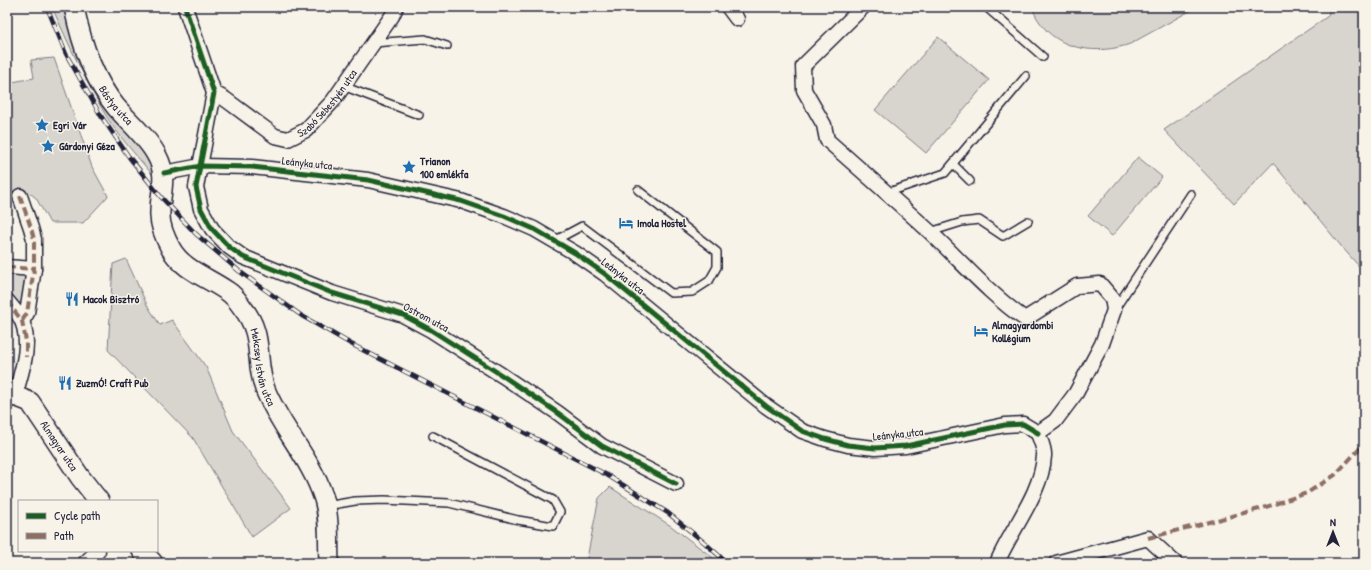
<svg xmlns="http://www.w3.org/2000/svg" width="1371" height="570" viewBox="0 0 1371 570" font-family="'Patrick Hand',sans-serif">
	<rect width="100%" height="100%" fill="#f7f3e8"/>
	<filter id="ink" filterUnits="userSpaceOnUse"><feTurbulence type="fractalNoise" baseFrequency=".025" numOctaves="2"/><feDisplacementMap in="SourceGraphic" scale="8" xChannelSelector="R" yChannelSelector="G"/><feConvolveMatrix kernelMatrix="1 2 1 2 8 2 1 2 1" color-interpolation-filters="sRGB"/></filter>
	<g filter="url(#ink)">
		<g fill="#d8d5cf" stroke="#7d7c85">
			<path d="M52,7H74L76,18L162,186C143,163 121,140 105,114C85,80 68,43 52,7Z"/>
			<path d="M1032,7H1197L1130,44C1099,55 1058,51 1039,21C1036,17 1034,12 1032,7Z"/>
			<polygon points="1330,7 1364,7 1364,272 1341,246 1273,163 1234,204 1164,130 1328,16"/>
			<polygon points="7,26 12,82 34,78 31,60 54,58 92,167 108,196 83,223 50,223 36,198 31,194 7,199"/>
			<polygon points="938,37 989,80 926,153 875,110"/>
			<polygon points="1138,157 1162,177 1112,236 1088,216"/>
			<polygon points="126,259 147,305 160,325 172,320 206,367 233,431 291,508 252,537 193,438 108,350 113,264"/>
			<polygon points="7,273 25,275 22,304 18,306 7,293"/>
			<polygon points="610,487 671,526 720,563 586,563 599,498"/>
		</g>
		<g fill="none" stroke-linecap="round" stroke-linejoin="round">
			<defs>
				<g id="lane">
					<polyline points="986,7 1043,57"/>
					<polyline points="373,43 425,39 447,46"/>
					<polyline points="343,86 419,115"/>
					<polyline points="953,164 970,181"/>
					<polyline points="886,193 945,173 1026,76"/>
					<polyline points="930,232 962,222 979,220 1003,236 1028,221"/>
					<polyline points="554,241 582,226 671,293 692,292 709,281 717,267 717,252 638,190"/>
					<polyline points="1115,309 1191,194"/>
					<polyline points="326,506 355,501 384,500 449,503 518,520 553,526 560,512 553,500 433,436"/>
				</g>
				<g id="street">
					<polyline points="185,7 214,93 196,187 201,209 212,229 229,247 243,257 332,293 403,315 431,330 503,376 558,413 602,446 676,484"/>
					<polyline points="728,7 737,19"/>
					<path d="M863,7L803,66L804,90L824,125L827,140C861,170 895,200 929,231C961,261 989,294 1025,319L1077,286L1100,284L1112,298L1114,310L1102,344L1076,393L1055,421L1038,433"/>
					<path id="s1" d="M214,93L225,99L275,136L288,139L306,130L333,101L392,16L396,7"/>
					<polyline points="164,173 201,166 252,167 368,180 461,201 504,216 534,229 575,253 605,274 766,406 802,431 825,439 848,445 875,448 906,446 1005,425 1023,424 1038,433"/>
					<polyline points="20,196 31,228 34,239 34,269 27,313 22,321"/>
					<polyline points="7,267 34,269"/>
					<path d="M7,301C12,307 19,314 22,321C32,346 21,372 15,396"/>
					<polyline points="85,563 98,551"/>
					<path d="M997,563C1011,529 1042,493 1044,456C1045,449 1040,440 1038,433"/>
					<polyline points="1056,563 1148,538 1175,563"/>
				</g>
				<g id="secondary">
					<path id="s2" d="M74,7C81,42 93,79 116,107C129,122 148,138 157,156C168,176 160,192 160,212C159,225 165,238 171,249C183,270 207,277 227,291C232,294 238,301 242,307C265,335 254,359 265,389C280,427 310,457 323,496C330,514 328,543 329,563"/>
					<path id="s3" d="M7,398L15,396L30,402L80,477L99,501"/>
					<polyline points="142,551 153,563"/>
				</g>
			</defs>
			<use href="#lane" stroke="#22223b" stroke-width="10"/>
			<use href="#street" stroke="#22223b" stroke-width="17"/>
			<use href="#secondary" stroke="#22223b" stroke-width="22"/>
			<use href="#lane" stroke="#f7f3e8" stroke-width="7"/>
			<use href="#street" stroke="#f7f3e8" stroke-width="14"/>
			<use href="#secondary" stroke="#f7f3e8" stroke-width="19"/>
			<defs>
				<polyline id="rail" points="47,7 66,54 101,116 129,157 161,197 196,234 239,271 302,316 351,344 607,475 668,513 705,543 727,563"/>
			</defs>
			<use href="#rail" stroke="#22223b" stroke-width="4.5"/>
			<use href="#rail" stroke="#f7f3e8" stroke-width="3" stroke-dasharray="9" stroke-linecap="butt"/>
			<g stroke="#8d6e63" stroke-width="4" stroke-dasharray="8 4" stroke-linecap="butt">
				<polyline points="20,196 31,228 34,239 34,269 27,313 22,321"/>
				<polyline points="7,267 34,269"/>
				<polyline points="7,301 22,321 26,341 26,357"/>
				<polyline points="1148,538 1263,508 1307,493 1335,475 1364,444"/>
			</g>
			<defs>
				<g id="cycleway">
					<polyline points="185,7 214,93 196,187 201,209 212,229 229,247 243,257 332,293 403,315 431,330 503,376 558,413 602,446 676,484"/>
					<polyline points="164,173 201,166 252,167 368,180 461,201 504,216 534,229 575,253 605,274 766,406 802,431 825,439 848,445 875,448 906,446 1005,425 1023,424 1038,433"/>
				</g>
			</defs>
			<use href="#cycleway" stroke="#f7f3e8" stroke-width="8"/>
			<use href="#cycleway" stroke="#1b5e20" stroke-width="5"/>
		</g>
	</g>
	<defs>
		<symbol id="sight-bare" viewBox="-9 -9 18 18"><path d="M0-6L1.8-2.2L6-1.7L2.9 1.2L3.7 5.4L0 3.3L-3.7 5.4L-2.9 1.2L-6-1.7L-1.8-2.2Z" fill="#1f6fb2" stroke="#f7f3e8" stroke-width="2.5" paint-order="stroke"/></symbol>
		<symbol id="hotel-bare" viewBox="-9 -9 18 18"><path d="M-6-4.5h1.5V1H6V5H4.5V3h-9V5H-6ZM-4 0a1.8 1.8 0 1 1 3.6 0ZM.5 0V-2.5h3Q6-2.5 6 0Z" fill="#1f6fb2" stroke="#f7f3e8" stroke-width="2.5" paint-order="stroke"/></symbol>
		<symbol id="restaurant-bare" viewBox="-9 -9 18 18"><path d="M-5-6h1v4h1v-4h1v4h1v-4h1v5L-1.5 .5V6h-2V.5L-5-1ZM5-6V6H3V1.5H1.5Q1.5-4 5-6Z" fill="#1f6fb2" stroke="#f7f3e8" stroke-width="2.5" paint-order="stroke"/></symbol>
	</defs>
	<g fill-rule="evenodd">
		<use href="#sight-bare" x="32" y="115" width="20" height="20"/>
		<use href="#sight-bare" x="38" y="136" width="20" height="20"/>
		<use href="#sight-bare" x="399" y="157" width="20" height="20"/>
		<use href="#hotel-bare" x="616" y="213" width="20" height="20"/>
		<use href="#restaurant-bare" x="62" y="289" width="20" height="20"/>
		<use href="#hotel-bare" x="971" y="321" width="20" height="20"/>
		<use href="#restaurant-bare" x="55" y="373" width="20" height="20"/>
	</g>
	<g text-anchor="middle" stroke-width="3" stroke-linejoin="round" paint-order="stroke">
		<g font-size="11" fill="#22223b" stroke="#f7f3e8">
			<text dy="4" stroke="none"><textPath href="#s1" startOffset="142">Szabó Sebestyén utca</textPath></text>
			<text dy="4" stroke="none"><textPath href="#s2" startOffset="108">Bástya utca</textPath></text>
			<text transform="translate(307 163) rotate(6)" y="4">Leányka utca</text>
			<text transform="translate(623 276) rotate(38)" y="4">Leányka utca</text>
			<text transform="translate(426 317) rotate(28)" y="4">Ostrom utca</text>
			<text dy="4" stroke="none"><textPath href="#s2" startOffset="427">Mekcsey István utca</textPath></text>
			<text transform="translate(898 434) rotate(-6)" y="4">Leányka utca</text>
			<text dy="4" stroke="none"><textPath href="#s3" startOffset="77">Almagyar utca</textPath></text>
		</g>
		<g font-size="11" font-weight="bold" fill="#22223b" stroke="#f7f3e8" text-anchor="start">
			<text x="53" y="129">Egri Vár</text>
			<text x="59" y="150">Gárdonyi Géza</text>
			<text x="420" y="165">Trianon<tspan x="420" dy="13">100 emlékfa</tspan></text>
			<text x="637" y="227">Imola Hostel</text>
			<text x="83" y="303">Macok Bisztró</text>
			<text x="992" y="329">Almagyardombi<tspan x="992" dy="13">Kollégium</tspan></text>
			<text x="76" y="387">ZuzmÓ! Craft Pub</text>
		</g>
	</g>
	<rect width="1371" height="570" fill="none" stroke="#f7f3e8" stroke-width="24"/>
	<rect x="12" y="12" width="1347" height="546" fill="none" stroke="#22223b" stroke-width="1.5" filter="url(#ink)"/>
	<rect x="18" y="500" width="140" height="52" fill="#f7f3e8" stroke="#a29fa3"/>
	<rect x="26" y="513" width="20" height="6" fill="#1b5e20" stroke="#a29fa3"/>
	<text x="54" y="520" font-size="12" fill="#22223b">Cycle path</text>
	<rect x="26" y="533" width="20" height="6" fill="#8d6e63" stroke="#a29fa3"/>
	<text x="54" y="540" font-size="12" fill="#22223b">Path</text>
	<g transform="translate(1333 532)" stroke="#f7f3e8" stroke-width="3" paint-order="stroke">
	<path d="M0-3L7 15L0 10L-7 15Z" fill="#22223b"/>
	<text y="-6" font-size="11" font-weight="bold" text-anchor="middle" fill="#22223b">N</text>
	</g>
</svg>
